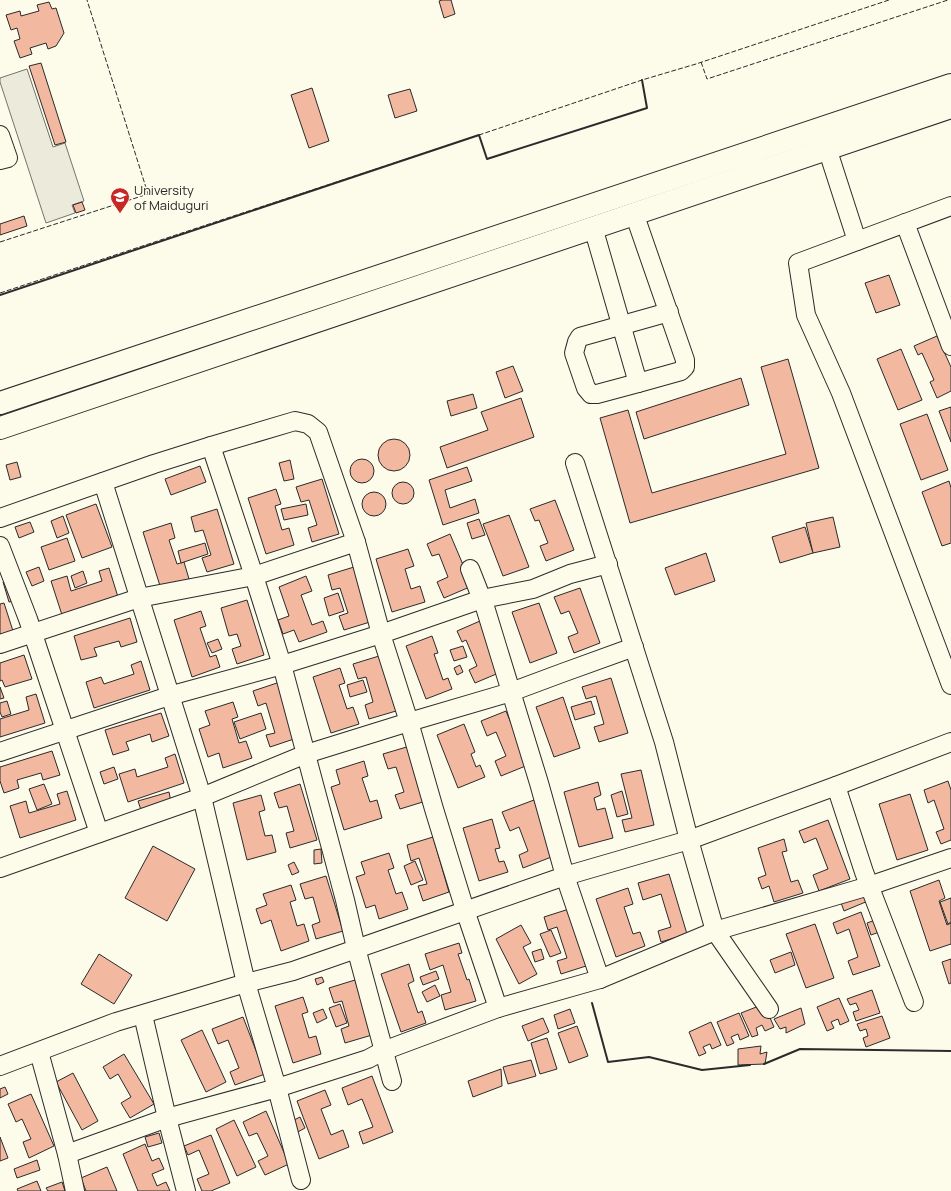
<svg xmlns="http://www.w3.org/2000/svg" width="951" height="1191" viewBox="0 0 951 1191" font-family="Manrope,sans-serif">
	<rect width="100%" height="100%" fill="#fdfbea"/>
	<polygon fill="#eceadb" stroke="#74746e" points="27,69 53,147 65,143 84,201 72,205 75,213 46,223 0,82 0,78"/>
	<g fill="#f2b8a0" stroke="#2b2b2b">
		<polygon points="442,0 451,0 455,14 444,18 439,1"/>
		<polygon points="49,2 52,9 56,8 64,33 56,46 48,49 46,43 30,48 32,54 20,58 14,41 20,39 17,28 11,30 6,15 20,11 21,16 39,11 37,5"/>
		<polygon points="41,63 66,142 55,145 29,66"/>
		<polygon points="312,88 329,141 309,148 291,95"/>
		<polygon points="410,89 417,111 395,118 388,95"/>
		<polygon points="82,202 85,210 76,213 73,205"/>
		<polygon points="24,216 27,226 0,235 0,224"/>
		<polygon points="889,275 900,305 876,313 865,283"/>
		<polygon points="937,336 951,367 951,391 937,398 930,382 934,380 922,353 918,355 914,346"/>
		<polygon points="901,349 922,400 898,410 877,359"/>
		<polygon points="788,359 819,468 630,523 600,418 628,410 652,493 786,454 761,367"/>
		<polygon points="513,366 523,391 505,398 496,372"/>
		<polygon points="741,378 749,405 644,439 636,412"/>
		<polygon points="473,394 477,408 451,416 447,401"/>
		<polygon points="521,398 534,437 447,468 440,447 488,430 481,412"/>
		<polygon points="951,407 951,442 939,411"/>
		<polygon points="927,414 948,470 921,480 900,424"/>
		<circle cx="394" cy="455" r="16"/>
		<circle cx="362" cy="471" r="12"/>
		<polygon points="290,460 294,479 284,481 279,463"/>
		<polygon points="17,462 21,477 10,480 6,465"/>
		<polygon points="200,466 206,482 171,495 165,479"/>
		<polygon points="467,467 472,481 445,490 450,508 475,499 479,513 443,525 429,480"/>
		<polygon points="322,479 339,534 312,542 308,528 317,525 309,500 301,502 296,487"/>
		<polygon points="949,481 951,488 951,543 942,546 922,492"/>
		<circle cx="403" cy="493" r="11"/>
		<polygon points="276,489 281,504 275,506 282,530 289,528 294,545 266,554 248,498"/>
		<circle cx="374" cy="504" r="12"/>
		<polygon points="555,500 574,550 546,561 540,546 548,543 539,520 535,521 530,509"/>
		<polygon points="96,504 112,547 82,558 66,515"/>
		<polygon points="306,504 308,515 284,520 281,509"/>
		<polygon points="217,509 234,564 207,572 202,558 211,555 203,530 195,532 191,517"/>
		<polygon points="509,515 529,567 503,576 483,524"/>
		<polygon points="63,516 69,533 57,538 51,521"/>
		<polygon points="833,517 840,547 813,553 806,523"/>
		<polygon points="479,519 485,535 472,539 467,523"/>
		<polygon points="30,522 34,532 19,538 15,527"/>
		<polygon points="171,523 175,538 169,540 177,564 184,562 189,579 161,589 143,532"/>
		<polygon points="805,527 813,553 780,563 772,537"/>
		<polygon points="450,534 472,586 444,598 437,582 448,577 439,554 432,556 427,544"/>
		<polygon points="67,538 75,561 49,570 41,547"/>
		<polygon points="205,543 208,554 181,563 178,551"/>
		<polygon points="408,549 414,566 405,569 411,589 420,586 425,602 392,612 376,559"/>
		<polygon points="706,553 715,581 675,595 665,568"/>
		<polygon points="39,567 44,581 32,586 26,572"/>
		<polygon points="354,567 370,622 344,630 339,616 348,613 340,588 332,590 328,575"/>
		<polygon points="109,568 118,597 62,615 51,581 67,576 71,591 102,581 99,571"/>
		<polygon points="83,571 87,583 75,588 71,576"/>
		<polygon points="306,576 312,591 301,595 312,625 323,621 327,632 299,642 294,630 283,634 278,620 289,616 279,587"/>
		<polygon points="9,581 14,601 9,602 3,582"/>
		<polygon points="580,588 600,643 574,653 568,637 578,633 569,611 561,614 554,597"/>
		<polygon points="338,593 344,611 329,616 324,598"/>
		<polygon points="247,600 264,655 237,664 232,649 241,646 237,634 229,636 221,608"/>
		<polygon points="4,603 13,631 0,636 0,604"/>
		<polygon points="539,603 557,653 530,663 512,612"/>
		<polygon points="201,611 206,626 200,628 210,657 216,655 220,667 192,677 174,620"/>
		<polygon points="130,618 137,642 121,647 119,641 94,648 97,656 81,660 74,636"/>
		<polygon points="480,621 501,672 475,683 469,670 477,666 466,640 462,642 457,631"/>
		<polygon points="432,636 438,653 434,654 443,680 448,678 452,689 426,699 406,646"/>
		<polygon points="218,639 222,649 212,653 207,643"/>
		<polygon points="463,646 467,657 454,661 450,650"/>
		<polygon points="24,655 32,679 5,687 2,680 0,681 0,663"/>
		<polygon points="379,656 396,711 369,719 365,705 373,702 366,677 358,679 353,664"/>
		<polygon points="141,661 150,690 94,708 86,682 101,677 104,684 134,674 131,665"/>
		<polygon points="460,665 463,672 457,675 454,668"/>
		<polygon points="340,668 345,683 339,685 347,709 353,707 359,724 331,733 313,677"/>
		<polygon points="611,678 628,733 599,742 594,727 604,724 596,696 586,699 582,687"/>
		<polygon points="363,680 367,692 350,697 347,685"/>
		<polygon points="280,682 297,738 270,747 266,735 275,733 266,703 258,706 253,691"/>
		<polygon points="0,687 4,698 0,699"/>
		<polygon points="36,694 45,723 0,737 0,719 29,710 26,697"/>
		<polygon points="563,697 580,748 554,757 536,707"/>
		<polygon points="7,701 11,714 2,717 0,712 0,703"/>
		<polygon points="591,701 595,714 575,720 571,707"/>
		<polygon points="233,702 238,717 232,719 239,743 246,741 252,758 223,768 219,753 208,757 199,729 210,725 205,711"/>
		<polygon points="506,711 528,765 501,776 495,761 506,756 496,732 487,736 481,721"/>
		<polygon points="161,713 169,736 152,742 150,734 126,742 129,750 113,755 105,730"/>
		<polygon points="261,713 266,729 240,739 234,722"/>
		<polygon points="464,724 475,752 471,754 476,767 480,765 485,777 458,788 437,735"/>
		<polygon points="410,746 426,801 400,809 395,795 404,792 396,767 388,769 383,754"/>
		<polygon points="52,751 60,775 43,780 41,773 17,780 19,788 4,793 0,781 0,767"/>
		<polygon points="175,754 184,783 128,802 119,774 135,769 137,777 168,767 165,758"/>
		<polygon points="364,761 368,776 362,778 370,802 377,800 382,818 344,830 331,787 340,784 336,770"/>
		<polygon points="114,767 118,779 104,784 100,772"/>
		<polygon points="641,770 654,825 625,832 622,820 632,818 621,774"/>
		<polygon points="948,781 951,790 951,840 941,844 936,832 944,829 934,800 928,803 924,790"/>
		<polygon points="598,782 601,795 594,798 597,810 605,808 613,838 579,847 564,792"/>
		<polygon points="44,784 52,804 37,810 29,789"/>
		<polygon points="300,784 317,840 290,848 286,833 294,831 287,806 279,808 274,793"/>
		<polygon points="67,791 76,820 20,838 10,806 26,801 29,813 60,804 57,794"/>
		<polygon points="622,791 628,814 617,817 611,795"/>
		<polygon points="169,792 171,802 141,810 138,801"/>
		<polygon points="910,794 928,850 897,860 879,804"/>
		<polygon points="261,795 265,810 259,812 265,836 272,835 276,852 247,860 233,803"/>
		<polygon points="534,800 554,856 523,868 519,855 528,851 519,827 510,831 502,812"/>
		<polygon points="492,819 500,848 495,849 499,862 504,861 508,872 479,881 463,828"/>
		<polygon points="828,820 850,879 819,891 813,875 828,869 816,838 804,843 799,831"/>
		<polygon points="433,837 449,892 423,901 418,886 427,884 419,858 411,861 407,845"/>
		<polygon points="784,839 787,851 782,852 791,882 798,880 803,893 774,902 769,886 762,889 758,878 766,875 758,848"/>
		<polygon points="153,846 195,869 167,921 125,898"/>
		<polygon points="321,849 322,863 314,864 314,850"/>
		<polygon points="389,853 394,868 388,870 396,894 402,892 408,909 379,919 375,905 366,908 356,877 365,874 361,862"/>
		<polygon points="415,861 423,880 411,885 404,866"/>
		<polygon points="294,862 299,872 292,875 288,865"/>
		<polygon points="669,874 687,934 661,942 658,931 671,927 661,894 643,900 638,883"/>
		<polygon points="326,876 343,931 316,939 312,925 320,922 313,897 305,899 300,884"/>
		<polygon points="939,880 945,898 939,901 947,925 951,923 951,944 930,951 910,891"/>
		<polygon points="291,885 296,900 290,902 297,926 304,924 309,941 281,951 271,920 261,924 256,909 267,905 263,894"/>
		<polygon points="628,888 633,904 624,907 633,934 640,932 645,946 616,957 596,899"/>
		<polygon points="865,891 868,901 844,911 840,900"/>
		<polygon points="951,898 951,922 948,924 940,902"/>
		<polygon points="569,909 586,966 561,974 557,961 567,958 557,927 548,930 544,917"/>
		<polygon points="861,912 880,966 853,975 848,961 858,957 849,929 837,934 833,923"/>
		<polygon points="878,919 882,931 871,935 867,923"/>
		<polygon points="815,924 834,978 806,988 786,934"/>
		<polygon points="521,925 531,943 523,947 537,974 519,984 496,939"/>
		<polygon points="551,930 561,953 550,957 540,934"/>
		<polygon points="459,943 462,953 458,954 467,980 469,979 476,1001 445,1010 441,995 451,992 443,965 430,970 425,954"/>
		<polygon points="541,949 544,959 535,962 532,952"/>
		<polygon points="791,952 795,965 775,973 770,960"/>
		<polygon points="99,954 132,975 114,1004 81,984"/>
		<polygon points="951,959 951,983 949,984 942,962"/>
		<polygon points="409,964 414,981 408,984 418,1013 422,1011 426,1023 401,1032 381,974"/>
		<polygon points="436,971 439,979 423,985 420,977"/>
		<polygon points="322,977 324,982 317,985 315,979"/>
		<polygon points="355,980 372,1035 345,1043 341,1029 349,1026 342,1001 334,1003 329,988"/>
		<polygon points="435,985 440,996 427,1002 422,992"/>
		<polygon points="872,990 880,1013 856,1021 853,1012 859,1010 856,1003 850,1005 847,999"/>
		<polygon points="303,997 308,1012 302,1014 309,1038 316,1036 321,1054 293,1063 275,1006"/>
		<polygon points="839,998 849,1021 840,1025 838,1019 831,1022 834,1028 827,1031 817,1007"/>
		<polygon points="340,1004 347,1023 336,1027 329,1008"/>
		<polygon points="764,1004 774,1027 765,1031 762,1025 756,1028 758,1035 752,1037 741,1013"/>
		<polygon points="801,1008 805,1024 786,1033 786,1027 780,1029 774,1019"/>
		<polygon points="323,1009 327,1018 317,1023 313,1013"/>
		<polygon points="570,1009 575,1023 558,1029 554,1015"/>
		<polygon points="739,1013 749,1036 740,1040 738,1034 731,1037 734,1043 727,1046 717,1022"/>
		<polygon points="882,1016 890,1038 866,1047 863,1038 868,1036 866,1029 860,1031 857,1024"/>
		<polygon points="243,1017 265,1074 235,1085 230,1072 239,1068 228,1040 218,1044 212,1029"/>
		<polygon points="543,1018 549,1032 528,1041 522,1026"/>
		<polygon points="711,1022 721,1045 712,1049 710,1044 703,1047 706,1053 699,1056 689,1032"/>
		<polygon points="577,1026 588,1056 569,1063 558,1033"/>
		<polygon points="202,1030 226,1082 206,1092 181,1040"/>
		<polygon points="547,1038 557,1069 540,1074 531,1043"/>
		<polygon points="761,1046 760,1054 767,1052 765,1064 738,1065 738,1049"/>
		<polygon points="124,1054 154,1104 130,1118 121,1103 131,1097 118,1074 110,1079 103,1067"/>
		<polygon points="531,1060 536,1076 508,1084 503,1067"/>
		<polygon points="501,1069 502,1086 473,1097 468,1081"/>
		<polygon points="73,1073 98,1121 82,1130 56,1082"/>
		<polygon points="372,1076 393,1132 363,1144 359,1132 373,1127 362,1099 348,1105 342,1088"/>
		<polygon points="5,1087 8,1094 0,1098 0,1089"/>
		<polygon points="325,1090 331,1105 321,1109 331,1135 343,1130 349,1147 319,1159 297,1101"/>
		<polygon points="31,1094 54,1146 29,1158 23,1142 31,1139 22,1119 16,1122 8,1104"/>
		<polygon points="266,1111 289,1164 265,1175 258,1161 268,1156 257,1133 249,1136 243,1122"/>
		<polygon points="300,1117 305,1128 296,1133 290,1122"/>
		<polygon points="234,1120 256,1167 237,1176 216,1129"/>
		<polygon points="159,1133 162,1143 148,1147 145,1137"/>
		<polygon points="211,1135 230,1183 211,1191 202,1191 197,1179 209,1174 199,1150 188,1155 184,1146"/>
		<polygon points="0,1137 8,1158 0,1161"/>
		<polygon points="145,1144 152,1161 159,1158 164,1169 152,1174 157,1186 166,1182 170,1191 138,1191 123,1154"/>
		<polygon points="37,1160 40,1170 17,1178 14,1169"/>
		<polygon points="107,1167 117,1191 86,1191 81,1178"/>
		<polygon points="37,1181 41,1191 18,1191 17,1189"/>
		<polygon points="62,1182 65,1191 48,1191 46,1188"/>
	</g>
	<g fill="none" stroke-linecap="round" stroke-linejoin="round">
		<defs>
			<g id="minor">
				<polyline points="0,135 8,158 0,160"/>
				<polyline points="827,148 857,241"/>
				<polyline points="951,206 798,263 806,315 841,393 951,685"/>
				<polyline points="905,223 951,346"/>
				<polyline points="593,227 638,383 681,371 685,367 685,360 634,213"/>
				<polyline points="638,383 597,394 591,394 586,388 574,353 577,342 580,337 669,312"/>
				<polyline points="211,446 254,576 282,665 345,900 356,948 392,1081"/>
				<polyline points="575,463 664,742 689,840 715,931 769,1009"/>
				<polyline points="103,482 202,797 246,983 277,1088 301,1180"/>
				<polyline points="0,518 154,464 211,446 295,421 308,424 318,432 356,542 381,634 409,722 434,809 465,910 498,1008"/>
				<polyline points="0,546 28,619 99,833"/>
				<polyline points="470,569 485,607 539,783 565,876 600,979"/>
				<polyline points="0,644 139,598 254,576 356,542"/>
				<polyline points="0,752 169,696 282,665 381,634 482,599 533,589 570,574 608,564"/>
				<polyline points="836,786 864,872 914,1002"/>
				<polyline points="0,868 202,797 306,754 409,722 511,692 562,673 634,647"/>
				<polyline points="143,1015 167,1118 186,1191"/>
				<polyline points="39,1052 67,1154 75,1191"/>
				<polyline points="0,1066 116,1022 246,983 293,971 565,876 689,840 836,786 951,742"/>
				<polyline points="67,1154 167,1118 277,1088 368,1059 383,1051 498,1008 600,979 715,931 869,886 951,858"/>
			</g>
			<g id="highway">
				<polyline points="0,403 951,85"/>
				<polyline points="0,428 951,107"/>
			</g>
		</defs>
		<use href="#minor" stroke="#2b2b2b" stroke-width="20"/>
		<use href="#highway" stroke="#2b2b2b" stroke-width="24"/>
		<use href="#minor" stroke="#fdfbea" stroke-width="18"/>
		<use href="#highway" stroke="#fdfbea" stroke-width="22"/>
		<g stroke="#2b2b2b" stroke-width="1" stroke-dasharray="5 2" stroke-linecap="butt">
			<polyline points="701,62 707,79 948,0"/>
			<polyline points="0,242 148,194 87,0"/>
			<polyline points="0,293 479,135 642,80 696,64 889,0"/>
		</g>
		<g stroke="#2b2b2b" stroke-width="2">
			<polyline points="0,295 479,135 487,159 647,108 642,80"/>
			<polyline points="592,1003 608,1062 649,1057 702,1070 750,1065"/>
			<polyline points="764,1064 800,1049 951,1051"/>
		</g>
	</g>
	<defs>
		<symbol id="university-pin" viewBox="-11 -11 22 30"><path d="M0 17L-7.5 6A9.5 9.5 0 1 1 7.5 6Z" fill="#c62828" stroke="#fdfbea"/><path d="M0-5L7-2L0 1L-7-2ZM-4 1L0 2.5L4 1V4Q0 6-4 4Z" fill="#fff"/></symbol>
	</defs>
	<g fill-rule="evenodd">
		<use href="#university-pin" x="109" y="186" width="22" height="30"/>
	</g>
	<g text-anchor="middle" stroke-width="3" stroke-linejoin="round" paint-order="stroke">
		<g font-size="13" fill="#2b2b2b" stroke="#fdfbea" text-anchor="start">
			<text x="134" y="195">University<tspan x="134" dy="15">of Maiduguri</tspan></text>
		</g>
	</g>
</svg>
